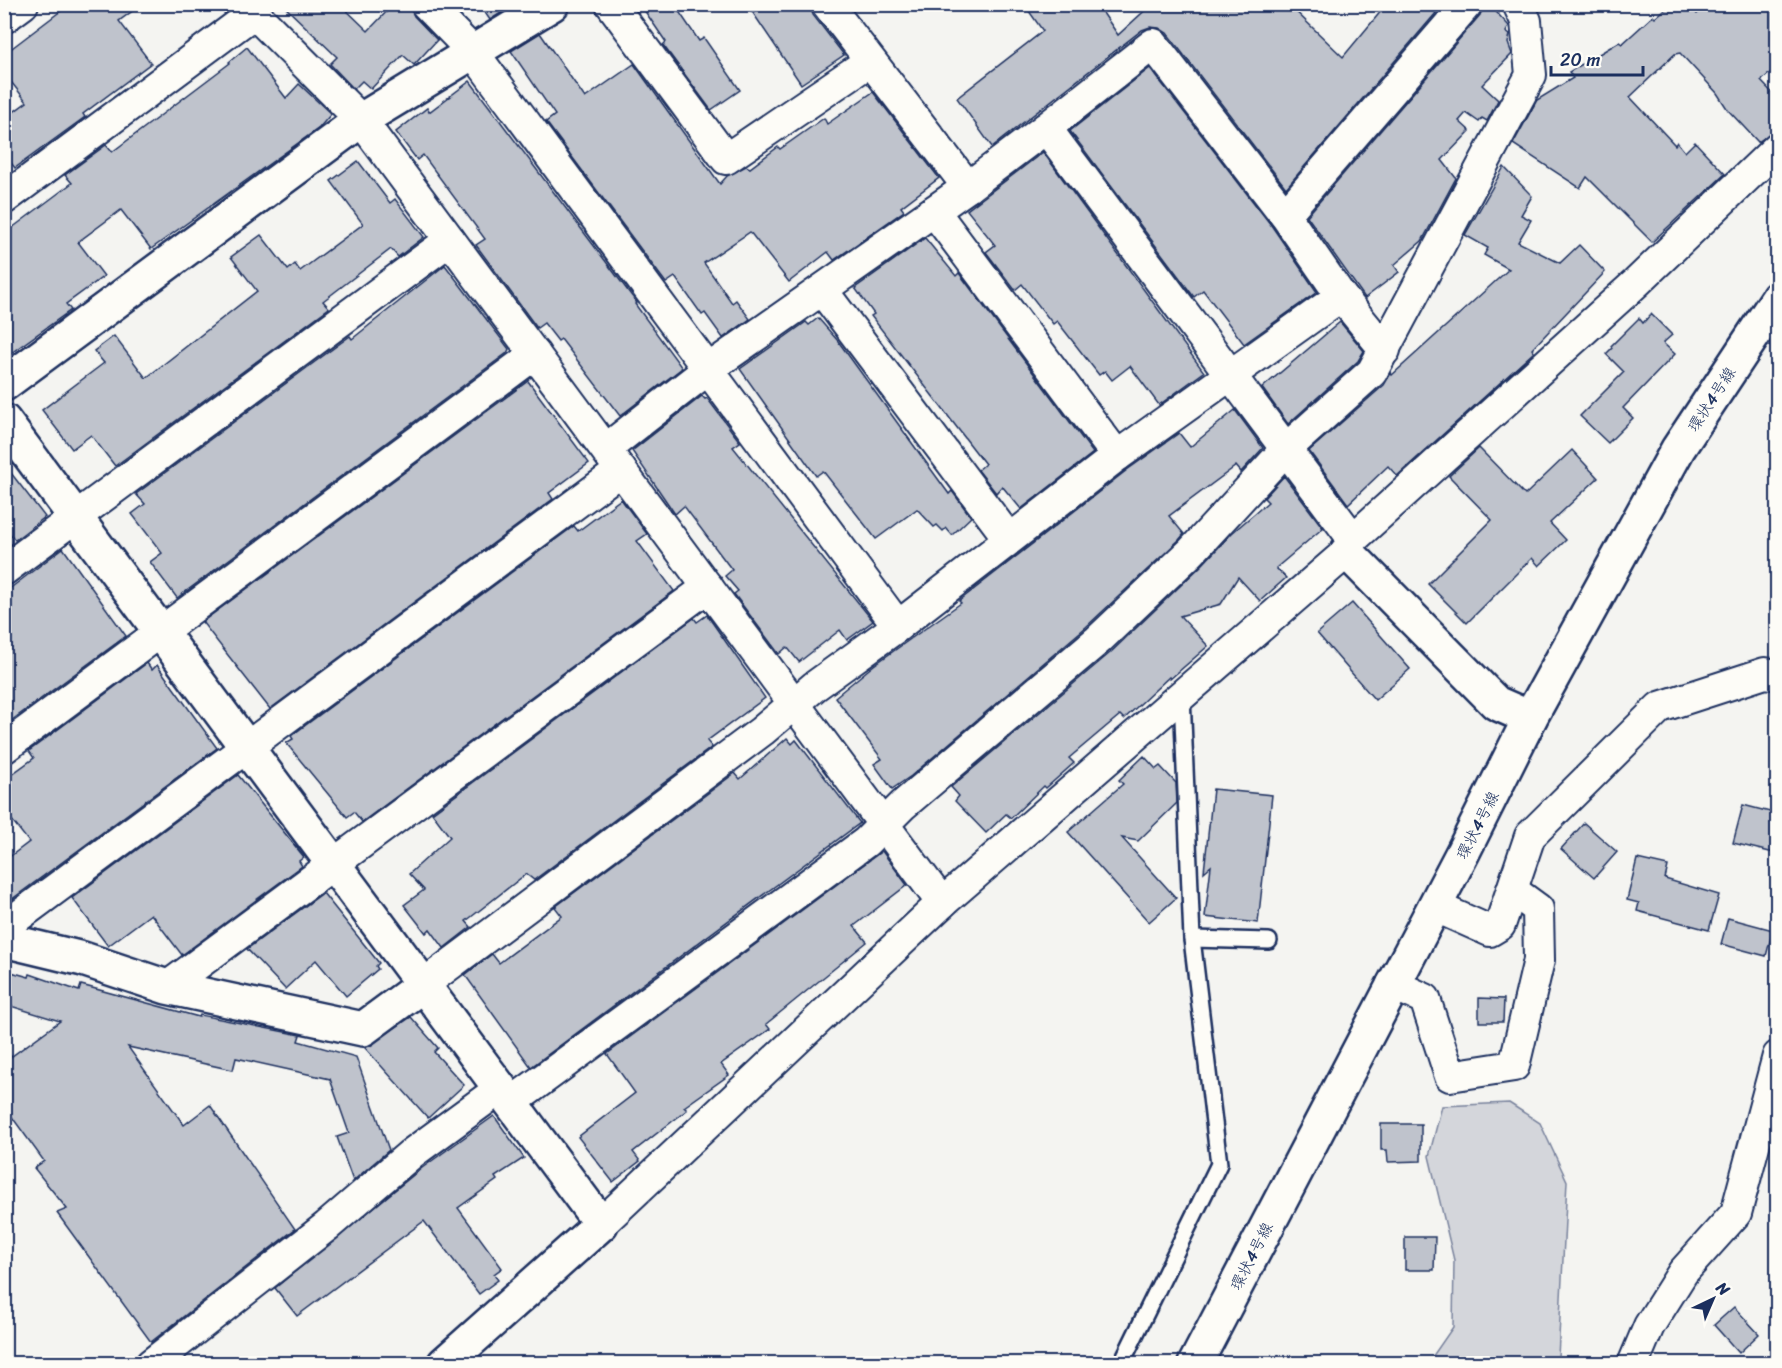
<svg xmlns="http://www.w3.org/2000/svg" width="1782" height="1368" viewBox="0 0 1782 1368" font-family="Sriracha,'Klee One',sans-serif">
	<rect width="100%" height="100%" fill="#f4f4f1"/>
	<filter id="ink" filterUnits="userSpaceOnUse"><feTurbulence type="fractalNoise" baseFrequency=".0167" numOctaves="2"/><feDisplacementMap in="SourceGraphic" scale="12" xChannelSelector="R" yChannelSelector="G"/><feConvolveMatrix kernelMatrix="1 2 1 2 8 2 1 2 1" color-interpolation-filters="sRGB"/></filter>
	<g filter="url(#ink)">
		<polygon fill="#d4d6db" stroke="#78829c" stroke-width="1.5" points="1509,1103 1540,1123 1567,1181 1558,1357 1553,1364 1428,1363 1453,1327 1454,1260 1429,1156 1442,1106"/>
		<g fill="#bfc3cc" stroke="#1b2f5e" stroke-width="1.5">
			<polygon points="70,4 142,4 119,21 151,63 83,114 85,117 15,168 4,154 4,119 27,102 4,73 4,54"/>
			<polygon points="282,4 340,4 368,31 394,4 409,4 414,16 437,40 414,65 403,55 371,89 362,81 354,89 330,64 337,57"/>
			<polygon points="479,4 515,4 490,20"/>
			<polygon points="640,4 674,4 699,41 704,38 740,90 711,110 663,45 666,42"/>
			<polygon points="747,4 809,4 813,15 844,55 801,84"/>
			<polygon points="1024,4 1097,4 1118,35 1152,4 1288,4 1343,57 1387,4 1426,4 1436,13 1286,188 1167,33 1159,28 1150,27 1142,30 992,147 957,98 1043,31"/>
			<polygon points="1484,4 1489,4 1509,26 1506,32 1510,35 1508,43 1512,54 1482,85 1498,100 1487,121 1482,118 1479,122 1466,113 1459,121 1470,131 1442,160 1456,178 1422,241 1394,265 1399,272 1365,298 1307,216 1480,15"/>
			<polygon points="1671,4 1688,4 1697,14 1708,4 1778,4 1778,66 1761,81 1778,99 1778,128 1758,142 1728,110 1717,93 1680,53 1675,54 1630,97 1675,145 1677,142 1685,152 1695,142 1725,174 1652,242 1587,177 1580,188 1513,144 1537,100 1573,78 1569,72 1619,42 1622,44 1653,16 1655,18"/>
			<polygon points="540,33 585,98 634,64 720,184 727,176 746,166 750,168 778,147 780,149 824,118 827,124 873,92 939,178 901,207 904,211 834,260 828,252 789,282 750,232 704,263 732,303 736,300 750,319 723,338 705,313 702,315 675,277 666,283 546,122 555,115 511,51"/>
			<polygon points="247,47 286,98 299,84 331,114 319,128 151,249 121,210 78,242 104,276 66,304 71,310 4,358 4,234 72,183 65,175 106,145 112,152 230,63 229,62"/>
			<polygon points="1150,68 1271,225 1317,292 1244,344 1203,290 1194,297 1070,131"/>
			<polygon points="470,81 637,303 635,304 682,368 620,416 561,339 558,341 544,323 537,328 476,245 485,239 423,155 417,160 396,132 427,108 429,112"/>
			<polygon points="1043,152 1204,372 1159,405 1130,366 1112,380 1105,371 1099,375 1057,321 1053,324 1022,284 1015,290 986,252 995,245 967,210"/>
			<polygon points="358,161 390,203 395,199 424,237 398,257 391,249 323,301 329,308 115,466 91,435 72,449 42,410 104,363 94,351 114,336 146,378 257,291 231,257 261,235 288,270 295,264 300,271 363,224 331,181"/>
			<polygon points="1504,167 1532,196 1521,215 1531,220 1518,242 1560,263 1579,245 1605,272 1532,349 1534,352 1397,476 1388,466 1348,504 1309,451 1384,385 1391,373 1392,375 1509,269 1484,255 1488,248 1465,235"/>
			<polygon points="925,238 956,276 959,273 1093,453 1021,509 1002,486 996,493 978,470 985,464 871,316 874,314 855,288"/>
			<polygon points="445,265 509,349 507,353 177,598 150,562 162,553 132,514 145,504 136,494 350,336 352,339"/>
			<polygon points="1651,314 1672,335 1663,343 1675,354 1623,408 1633,418 1608,443 1580,416 1624,372 1606,354 1612,348 1611,346 1639,318 1643,323"/>
			<polygon points="818,318 838,341 949,494 952,491 971,517 952,535 946,528 943,531 937,525 934,527 917,509 876,539 823,471 816,476 740,369 806,322 809,325"/>
			<polygon points="1340,322 1364,351 1358,361 1288,424 1262,388"/>
			<polygon points="528,381 589,463 549,493 553,499 270,709 202,622"/>
			<polygon points="702,396 705,399 707,398 740,442 733,447 873,621 847,640 840,630 799,662 787,647 779,654 734,594 738,591 725,576 732,570 684,506 675,514 632,451"/>
			<polygon points="1235,410 1263,448 1241,472 1236,466 1169,516 1184,534 1179,540 1086,627 911,776 892,789 874,764 882,759 835,697 874,665 961,603 959,601 1127,470 1179,433 1190,447"/>
			<polygon points="1479,448 1525,495 1572,450 1598,478 1550,523 1566,540 1539,566 1532,558 1467,623 1428,584 1492,520 1449,476"/>
			<polygon points="4,464 45,517 15,540 4,526"/>
			<polygon points="1284,476 1323,528 1276,568 1286,578 1260,601 1238,577 1221,604 1180,616 1208,646 1170,679 1169,677 1124,719 1120,715 1069,758 1074,763 1046,788 1044,786 1011,818 1006,814 986,833 955,801 959,796 951,787 1110,653 1203,564 1232,533 1268,502 1264,498"/>
			<polygon points="621,499 647,534 637,541 674,591 362,822 354,812 347,817 286,743 293,739 291,736 574,526 578,531"/>
			<polygon points="63,548 126,636 8,723 4,718 4,593"/>
			<polygon points="1352,603 1410,669 1375,700 1317,633"/>
			<polygon points="707,615 765,698 707,741 712,747 534,880 526,874 466,921 471,927 444,948 430,929 426,933 404,905 424,890 409,874 450,837 432,813 694,618 697,622"/>
			<polygon points="147,663 152,670 157,665 217,748 4,905 4,861 29,842 4,810 4,780 34,758 29,751"/>
			<polygon points="787,738 792,744 796,740 860,823 531,1067 465,975 492,954 499,963 562,916 555,907 735,773 740,779"/>
			<polygon points="1144,756 1156,769 1160,766 1176,783 1177,803 1138,841 1122,838 1176,898 1149,922 1068,832 1123,784 1119,780"/>
			<polygon points="238,775 304,857 299,861 302,866 182,955 151,914 108,946 72,898"/>
			<polygon points="1213,789 1272,795 1258,923 1205,917 1211,866 1204,872"/>
			<polygon points="1743,805 1778,814 1778,854 1733,843"/>
			<polygon points="1584,823 1617,852 1594,878 1561,849"/>
			<polygon points="882,851 907,885 854,926 867,942 766,1024 770,1029 721,1064 729,1075 684,1107 687,1110 633,1152 640,1161 613,1182 578,1137 635,1093 607,1054"/>
			<polygon points="1637,859 1668,866 1665,879 1719,895 1709,930 1637,911 1639,903 1627,900"/>
			<polygon points="323,893 379,963 376,966 378,969 346,996 316,960 285,989 247,949"/>
			<polygon points="1728,918 1773,930 1766,956 1721,944"/>
			<polygon points="4,970 29,977 30,974 79,991 81,985 199,1017 200,1015 300,1035 298,1041 356,1057 389,1150 353,1181 337,1137 349,1133 330,1079 236,1058 233,1070 128,1047 184,1125 210,1105 295,1229 151,1342 57,1213 67,1209 34,1168 44,1161 4,1106 4,1062 60,1021 4,1004"/>
			<polygon points="1479,998 1504,999 1503,1022 1479,1022"/>
			<polygon points="411,1017 438,1048 434,1052 464,1085 428,1118 365,1048"/>
			<polygon points="494,1116 524,1158 495,1177 497,1180 458,1208 502,1268 494,1274 498,1280 479,1294 424,1221 297,1316 275,1288 422,1168"/>
			<polygon points="1381,1124 1421,1124 1421,1161 1388,1162 1387,1150 1381,1150"/>
			<polygon points="1405,1237 1435,1237 1434,1270 1405,1270"/>
			<polygon points="1734,1307 1759,1334 1739,1353 1714,1325"/>
		</g>
		<g fill="none" stroke-linecap="round" stroke-linejoin="round">
			<defs>
				<g id="service">
					<polyline points="1192,939 1269,941"/>
					<polyline points="1121,1364 1219,1164 1192,939 1182,695"/>
				</g>
				<g id="minor">
					<polyline points="245,4 361,120 942,903"/>
					<polyline points="426,4 473,52 898,626"/>
					<polyline points="611,4 726,159 870,61"/>
					<polyline points="827,4 968,187"/>
					<polyline points="4,18 23,4"/>
					<polyline points="1046,128 1153,44 1285,215 1341,296 1385,350"/>
					<polyline points="4,199 254,13"/>
					<polyline points="934,211 1117,456"/>
					<polyline points="1285,215 1467,4"/>
					<polyline points="822,290 1009,539"/>
					<polyline points="606,449 707,370 968,187 1046,128 1353,539"/>
					<polyline points="4,570 450,240"/>
					<polyline points="4,748 535,354"/>
					<polyline points="1434,906 1490,931 1500,925 1530,836 1660,707 1765,673 1778,675"/>
					<polyline points="4,927 621,470"/>
					<polyline points="424,984 762,731 815,686 898,626 1117,456 1341,296"/>
					<polyline points="1392,984 1425,999 1450,1076 1514,1066 1539,960 1538,909 1512,890"/>
					<polyline points="167,987 708,587"/>
					<polyline points="512,1102 866,842 903,805 1098,640 1191,552 1286,449 1372,372 1531,75 1526,21 1518,4"/>
					<polyline points="601,1224 942,903 1347,552 1353,539 1636,283 1778,147"/>
					<polyline points="151,1364 327,1226 411,1154 501,1088"/>
					<polyline points="1633,1364 1649,1326 1683,1272 1736,1213 1778,1056"/>
				</g>
				<g id="tertiary">
					<polyline points="4,384 361,120 552,4"/>
					<polyline points="4,421 601,1224 444,1364"/>
					<polyline points="1347,552 1496,703 1530,718"/>
					<polyline points="4,940 83,959 167,987 363,1029 424,984"/>
				</g>
				<polyline id="primary" points="1195,1364 1463,852 1530,718 1678,449 1778,298"/>
			</defs>
			<use href="#service" stroke="#1b2f5e" stroke-width="20"/>
			<use href="#minor" stroke="#1b2f5e" stroke-width="34"/>
			<use href="#tertiary" stroke="#1b2f5e" stroke-width="38"/>
			<use href="#primary" stroke="#1b2f5e" stroke-width="38"/>
			<use href="#service" stroke="#fdfcf7" stroke-width="15"/>
			<use href="#minor" stroke="#fdfcf7" stroke-width="30"/>
			<use href="#tertiary" stroke="#fdfcf7" stroke-width="33"/>
			<use href="#primary" stroke="#fdfcf7" stroke-width="33"/>
		</g>
	</g>
	<g text-anchor="middle" stroke-width="6" stroke-linejoin="round" paint-order="stroke">
		<g font-size="16" fill="#1b2f5e" stroke="#fdfcf7">
			<text transform="translate(1711 399) rotate(-57)" y="6">環状4号線</text>
			<text transform="translate(1477 825) rotate(-63)" y="6">環状4号線</text>
			<text transform="translate(1251 1256) rotate(-63)" y="6">環状4号線</text>
		</g>
	</g>
	<rect width="1782" height="1368" fill="none" stroke="#fdfcf7" stroke-width="24"/>
	<rect x="12" y="12" width="1758" height="1344" fill="none" stroke="#1b2f5e" stroke-width="2" filter="url(#ink)"/>
	<g transform="translate(1713 1299) rotate(44)" stroke="#fdfcf7" stroke-width="4.5" paint-order="stroke">
	<path d="M0-4.5L10 22L0 15L-10 22Z" fill="#1b2f5e"/>
	<text y="-9" font-size="16" font-weight="bold" text-anchor="middle" fill="#1b2f5e">N</text>
	</g>
	<path d="M1551 66v9h92v-9" fill="none" stroke="#1b2f5e" stroke-width="3"/>
	<text x="1560" y="66" font-size="18" fill="#1b2f5e" stroke="#fdfcf7" stroke-width="4.5" paint-order="stroke">20 m</text>
</svg>
